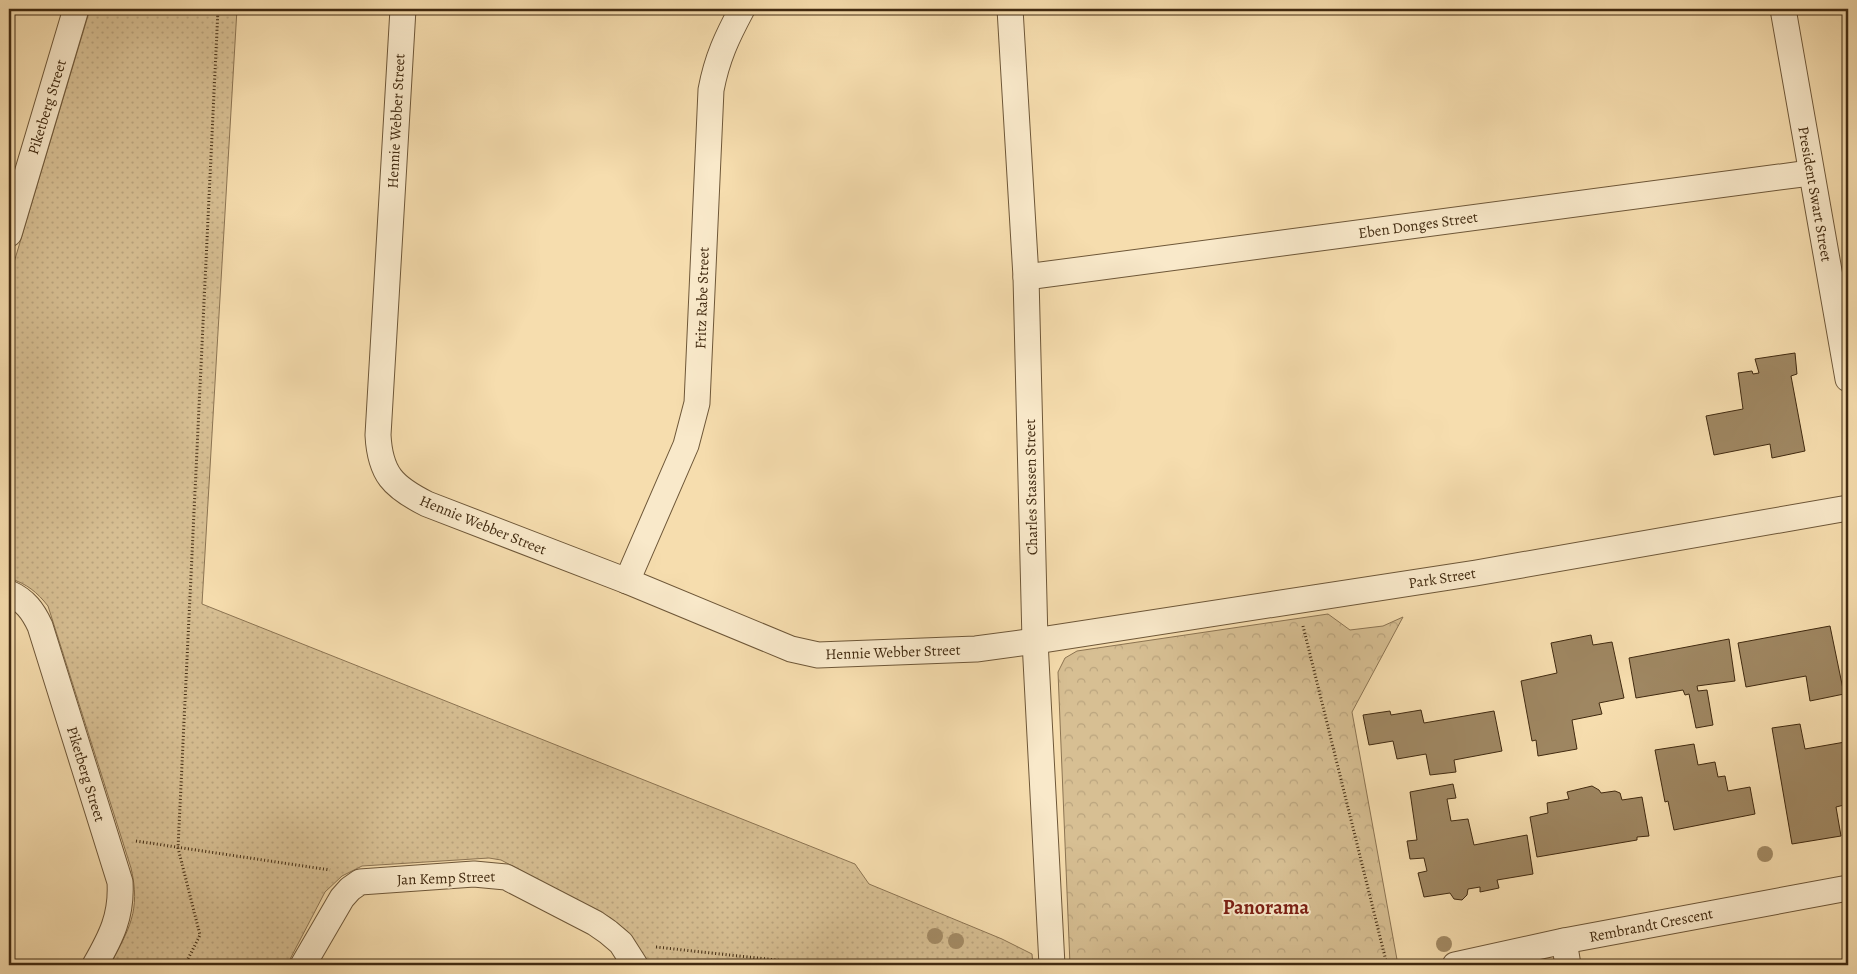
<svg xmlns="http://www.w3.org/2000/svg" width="1857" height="974" viewBox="0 0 1857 974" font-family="Alegreya,serif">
	<defs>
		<pattern id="grass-dots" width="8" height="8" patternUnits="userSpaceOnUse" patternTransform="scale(1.25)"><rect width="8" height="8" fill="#d7bf93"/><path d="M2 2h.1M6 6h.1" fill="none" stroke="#baa47e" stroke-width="1.8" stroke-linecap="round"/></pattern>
		<pattern id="forest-crowns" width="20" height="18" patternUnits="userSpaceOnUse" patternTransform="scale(1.25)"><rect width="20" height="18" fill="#d7bf93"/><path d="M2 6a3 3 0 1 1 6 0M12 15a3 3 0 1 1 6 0" fill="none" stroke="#baa47e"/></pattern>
	</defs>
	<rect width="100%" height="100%" fill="#f6ddae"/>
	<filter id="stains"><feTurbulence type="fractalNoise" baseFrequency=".004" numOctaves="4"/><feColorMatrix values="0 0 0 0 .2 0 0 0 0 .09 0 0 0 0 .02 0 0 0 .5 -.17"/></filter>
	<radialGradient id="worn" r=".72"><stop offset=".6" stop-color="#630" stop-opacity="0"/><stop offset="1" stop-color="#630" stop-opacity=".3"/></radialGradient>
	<path fill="url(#grass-dots)" stroke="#8c7452" d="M90,9H237L202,604L855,864L869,884L1002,939L1032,954L1033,965H649L628,932L611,918L501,860L489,858L362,866L342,876L325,892L287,965H110C129,929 141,911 131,868L48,606C37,592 27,584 9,578V279Z"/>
	<polygon fill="url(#forest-crowns)" stroke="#8c7452" points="1328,614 1350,630 1383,626 1403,617 1352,712 1398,965 1070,965 1058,672 1065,658 1077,651"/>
	<g fill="#9f8762" stroke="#412a10">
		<polygon points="1795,353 1797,374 1791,376 1805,451 1772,458 1770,444 1714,455 1706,416 1743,409 1738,373 1752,371 1753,374 1759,373 1755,359"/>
		<polygon points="1830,626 1844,694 1810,701 1806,676 1746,687 1738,643"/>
		<polygon points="1591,635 1593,645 1612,642 1624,698 1599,703 1602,714 1572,720 1577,749 1538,756 1536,740 1532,741 1521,681 1557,673 1551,643"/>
		<polygon points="1729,639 1735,681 1697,686 1698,691 1707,690 1713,725 1696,728 1689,694 1685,695 1683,690 1636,698 1629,658"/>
		<polygon points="1421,710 1424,723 1494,711 1502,751 1454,760 1456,772 1430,775 1426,754 1397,759 1393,741 1369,745 1363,715 1390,711 1391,715"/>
		<polygon points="1800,724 1805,749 1845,742 1848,762 1848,804 1836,807 1841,836 1792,844 1772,728"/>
		<polygon points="1694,744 1698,765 1715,762 1718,777 1725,776 1728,791 1750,787 1755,814 1674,830 1668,801 1665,802 1655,750"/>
		<polygon points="1453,784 1456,798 1447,799 1451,821 1468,819 1474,845 1527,835 1533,874 1497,880 1499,888 1480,892 1480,887 1468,889 1467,895 1462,900 1454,899 1450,893 1424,897 1418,873 1427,871 1424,858 1410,859 1407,841 1417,840 1410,792"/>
		<polygon points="1592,786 1599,790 1601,793 1615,791 1620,793 1622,800 1642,797 1649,836 1637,837 1637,840 1537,857 1530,817 1548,813 1547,803 1569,799 1567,792"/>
	</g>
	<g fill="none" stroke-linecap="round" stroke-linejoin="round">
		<defs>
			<g id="street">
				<path d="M403,9L378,435C380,474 393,487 427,504L627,581L791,649L818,655L976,649L1035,641L1476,573L1848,508"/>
				<polyline points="1010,9 1026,277 1035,641 1052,965"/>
				<polyline points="1783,9 1848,379"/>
				<polyline points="9,234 76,9"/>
				<polyline points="1026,277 1810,173"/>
				<path d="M627,581L686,445L697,403L711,90C717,58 727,37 742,9"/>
				<path d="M9,593C25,600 33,611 40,626L120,882C122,916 111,937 95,965"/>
				<polyline points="1564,941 1568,965"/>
				<polyline points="303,965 342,898 350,889 360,882 474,874 506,877 595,923 608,932 621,943 635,965"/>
				<polyline points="1455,965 1564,941 1848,888"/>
			</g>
		</defs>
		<use href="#street" stroke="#6e5738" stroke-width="27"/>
		<g stroke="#412a10" stroke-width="3" stroke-dasharray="1 2.5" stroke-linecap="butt">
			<polyline points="1303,626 1387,965"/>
			<polyline points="136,841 330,870"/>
			<polyline points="656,947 822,965"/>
			<polyline points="185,965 200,935 178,848 218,9"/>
		</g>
		<use href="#street" stroke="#f9e9ca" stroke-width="25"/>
	</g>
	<g fill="#a38b65">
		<circle cx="1765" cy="854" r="8"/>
		<circle cx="935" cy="936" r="8"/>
		<circle cx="956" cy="941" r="8"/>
		<circle cx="1444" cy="944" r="8"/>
	</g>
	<g text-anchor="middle" stroke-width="4" stroke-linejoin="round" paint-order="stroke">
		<g font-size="15" fill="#412a10" stroke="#f9e9ca">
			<text transform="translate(47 107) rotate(-73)" y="5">Piketberg Street</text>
			<text transform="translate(396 121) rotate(-87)" y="5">Hennie Webber Street</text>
			<text transform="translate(1815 194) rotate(80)" y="5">President Swart Street</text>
			<text transform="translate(1418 225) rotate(-8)" y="5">Eben Donges Street</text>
			<text transform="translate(702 298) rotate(-88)" y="5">Fritz Rabe Street</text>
			<text transform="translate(1031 487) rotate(-91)" y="5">Charles Stassen Street</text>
			<text transform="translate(483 525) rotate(22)" y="5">Hennie Webber Street</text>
			<text transform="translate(1442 578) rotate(-9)" y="5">Park Street</text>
			<text transform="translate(893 652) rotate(-2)" y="5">Hennie Webber Street</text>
			<text transform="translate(86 774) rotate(73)" y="5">Piketberg Street</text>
			<text transform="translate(446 878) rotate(-2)" y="5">Jan Kemp Street</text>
			<text transform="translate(1651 925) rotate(-11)" y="5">Rembrandt Crescent</text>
		</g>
		<g font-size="20" font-weight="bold" fill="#7a1f14" stroke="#f9e9ca">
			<text x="1266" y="914">Panorama</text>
		</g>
	</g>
	<rect width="1857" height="974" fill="none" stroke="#f6ddae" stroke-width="30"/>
	<rect x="10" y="10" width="1837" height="954" fill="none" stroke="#412a10" stroke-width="2.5"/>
	<rect x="15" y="15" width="1827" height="944" fill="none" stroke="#412a10"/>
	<rect width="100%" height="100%" filter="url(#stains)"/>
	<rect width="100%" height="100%" fill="url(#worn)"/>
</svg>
